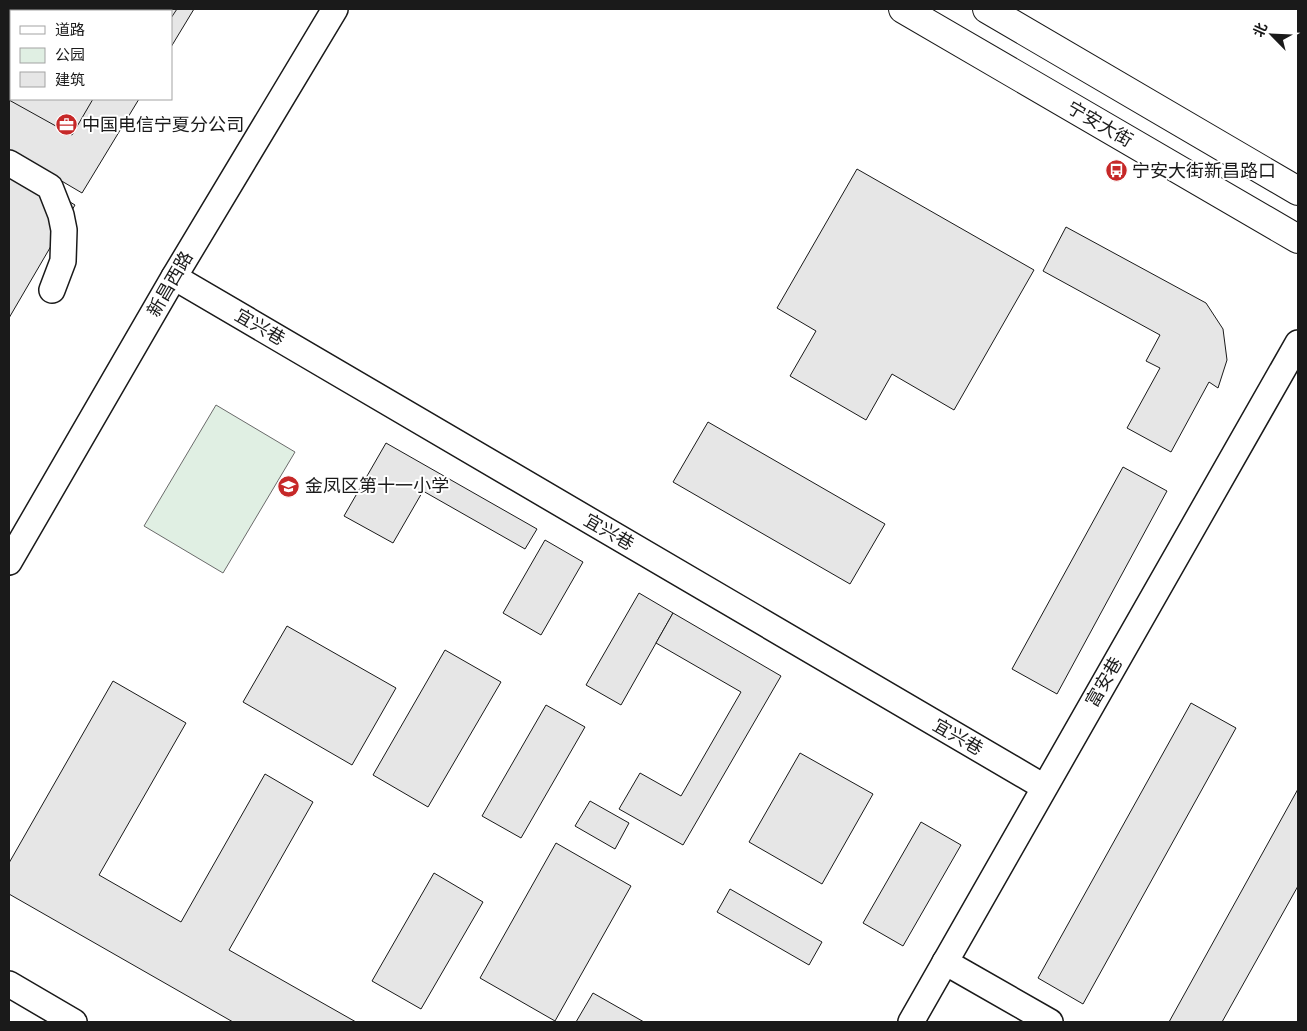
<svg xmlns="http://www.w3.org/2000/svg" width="1307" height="1031" viewBox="0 0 1307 1031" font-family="Barlow,'Noto Sans SC',sans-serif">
	<rect width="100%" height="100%" fill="#fff"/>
	<polygon fill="#e0efe3" stroke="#6a6a6a" points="216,405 295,452 223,573 144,526"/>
	<g fill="#e6e6e6" stroke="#1a1a1a">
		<polygon points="9,9 194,9 171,47 171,11 11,11 11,99 139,99 82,193 9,150"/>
		<polygon points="29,9 177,9 171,18 171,11 27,11"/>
		<polygon points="11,38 11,99 93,99 72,135 9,100 9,42"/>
		<polygon points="9,165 75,205 9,318"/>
		<polygon points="857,169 1034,270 954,410 892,374 866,420 790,376 816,331 777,308"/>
		<polygon points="1066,227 1206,303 1223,329 1227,360 1218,388 1209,382 1171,452 1127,428 1160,368 1146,361 1160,335 1043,271"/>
		<polygon points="708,422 885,524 850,584 673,482"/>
		<polygon points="386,443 537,529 525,549 423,491 393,543 344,516"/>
		<polygon points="1123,467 1167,491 1057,694 1012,669"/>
		<polygon points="545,540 583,562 541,635 503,613"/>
		<polygon points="639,593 673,613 621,705 586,685"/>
		<polygon points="673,613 781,676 683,845 619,809 640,773 681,796 741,692 656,643"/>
		<polygon points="287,626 396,688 352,765 243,702"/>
		<polygon points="445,650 501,682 428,807 373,775"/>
		<polygon points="113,681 186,723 99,875 181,922 265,774 313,802 229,950 356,1022 233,1022 9,894 9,863"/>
		<polygon points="1191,703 1236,728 1083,1004 1038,978"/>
		<polygon points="546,705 585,727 521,838 482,816"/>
		<polygon points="800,753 873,794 822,884 749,842"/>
		<polygon points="1298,789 1298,886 1222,1022 1169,1022"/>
		<polygon points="590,801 629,823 615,849 575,826"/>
		<polygon points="921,822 961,845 903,946 863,923"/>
		<polygon points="556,843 631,886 555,1021 480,978"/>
		<polygon points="434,873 483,902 421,1009 372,981"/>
		<polygon points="730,889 822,942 809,965 717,912"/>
		<polygon points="593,993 644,1022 576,1022"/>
	</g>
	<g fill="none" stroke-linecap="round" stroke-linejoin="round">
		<defs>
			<g id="minor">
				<polyline points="9,163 50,187 61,215 64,230 63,261 52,290"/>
				<polyline points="174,277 1044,787"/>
				<polyline points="9,562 174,277 335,9"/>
				<polyline points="945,962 1050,1022"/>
				<polyline points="9,984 74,1022"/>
				<polyline points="911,1022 1298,343"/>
			</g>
			<g id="major">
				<polyline points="903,9 1298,239"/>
				<polyline points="987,9 1298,191"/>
			</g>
		</defs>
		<use href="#minor" stroke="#1a1a1a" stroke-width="28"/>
		<use href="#major" stroke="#1a1a1a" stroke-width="30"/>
		<use href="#minor" stroke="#fff" stroke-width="25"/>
		<use href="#major" stroke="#fff" stroke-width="28"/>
	</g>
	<defs>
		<symbol id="office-disc" viewBox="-11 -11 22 22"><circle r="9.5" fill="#c62828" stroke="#fff"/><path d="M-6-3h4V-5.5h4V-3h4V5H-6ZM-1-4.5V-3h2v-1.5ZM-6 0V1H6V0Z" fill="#fff"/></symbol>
		<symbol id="bus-disc" viewBox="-11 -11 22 22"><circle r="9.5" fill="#c62828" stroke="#fff"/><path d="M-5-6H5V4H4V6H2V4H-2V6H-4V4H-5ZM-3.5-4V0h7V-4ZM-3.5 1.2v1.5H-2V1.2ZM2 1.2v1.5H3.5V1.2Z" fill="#fff"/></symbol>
		<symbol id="school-disc" viewBox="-11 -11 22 22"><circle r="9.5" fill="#c62828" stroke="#fff"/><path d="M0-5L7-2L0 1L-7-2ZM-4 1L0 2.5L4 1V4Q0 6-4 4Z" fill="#fff"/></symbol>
	</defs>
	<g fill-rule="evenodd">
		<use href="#office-disc" x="54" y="112" width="25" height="25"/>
		<use href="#bus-disc" x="1104" y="158" width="25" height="25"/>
		<use href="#school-disc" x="276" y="474" width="25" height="25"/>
	</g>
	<g text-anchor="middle" stroke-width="4" stroke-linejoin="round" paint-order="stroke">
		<g font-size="18" fill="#1a1a1a" stroke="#fff">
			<text transform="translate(1100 124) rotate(30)" y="6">宁安大街</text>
			<text transform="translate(170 284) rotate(-60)" y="6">新昌西路</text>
			<text transform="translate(260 327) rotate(30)" y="6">宜兴巷</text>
			<text transform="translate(609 532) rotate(30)" y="6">宜兴巷</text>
			<text transform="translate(1104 682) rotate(-60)" y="6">富安巷</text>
			<text transform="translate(958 737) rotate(30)" y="6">宜兴巷</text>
		</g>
		<g font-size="18" fill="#1a1a1a" stroke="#fff" text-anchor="start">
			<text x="82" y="131">中国电信宁夏分公司</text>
			<text x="1132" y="177">宁安大街新昌路口</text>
			<text x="305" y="492">金凤区第十一小学</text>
		</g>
	</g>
	<rect width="1307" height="1031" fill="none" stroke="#1a1a1a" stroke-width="20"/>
	<rect x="10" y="10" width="162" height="90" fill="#ffffff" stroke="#a3a3a3"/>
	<rect x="20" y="26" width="25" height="8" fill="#ffffff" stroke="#a3a3a3"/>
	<text x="55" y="35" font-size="15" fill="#1a1a1a">道路</text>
	<rect x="20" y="48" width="25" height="15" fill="#e0efe3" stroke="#a3a3a3"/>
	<text x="55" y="60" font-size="15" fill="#1a1a1a">公园</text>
	<rect x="20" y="72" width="25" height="15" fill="#e6e6e6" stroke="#a3a3a3"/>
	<text x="55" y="85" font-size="15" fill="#1a1a1a">建筑</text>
	<g transform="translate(1272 35) rotate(294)" stroke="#ffffff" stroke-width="4" paint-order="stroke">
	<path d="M0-4L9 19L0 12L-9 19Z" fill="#1a1a1a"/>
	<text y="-8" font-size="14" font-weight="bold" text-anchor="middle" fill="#1a1a1a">北</text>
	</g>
</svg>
